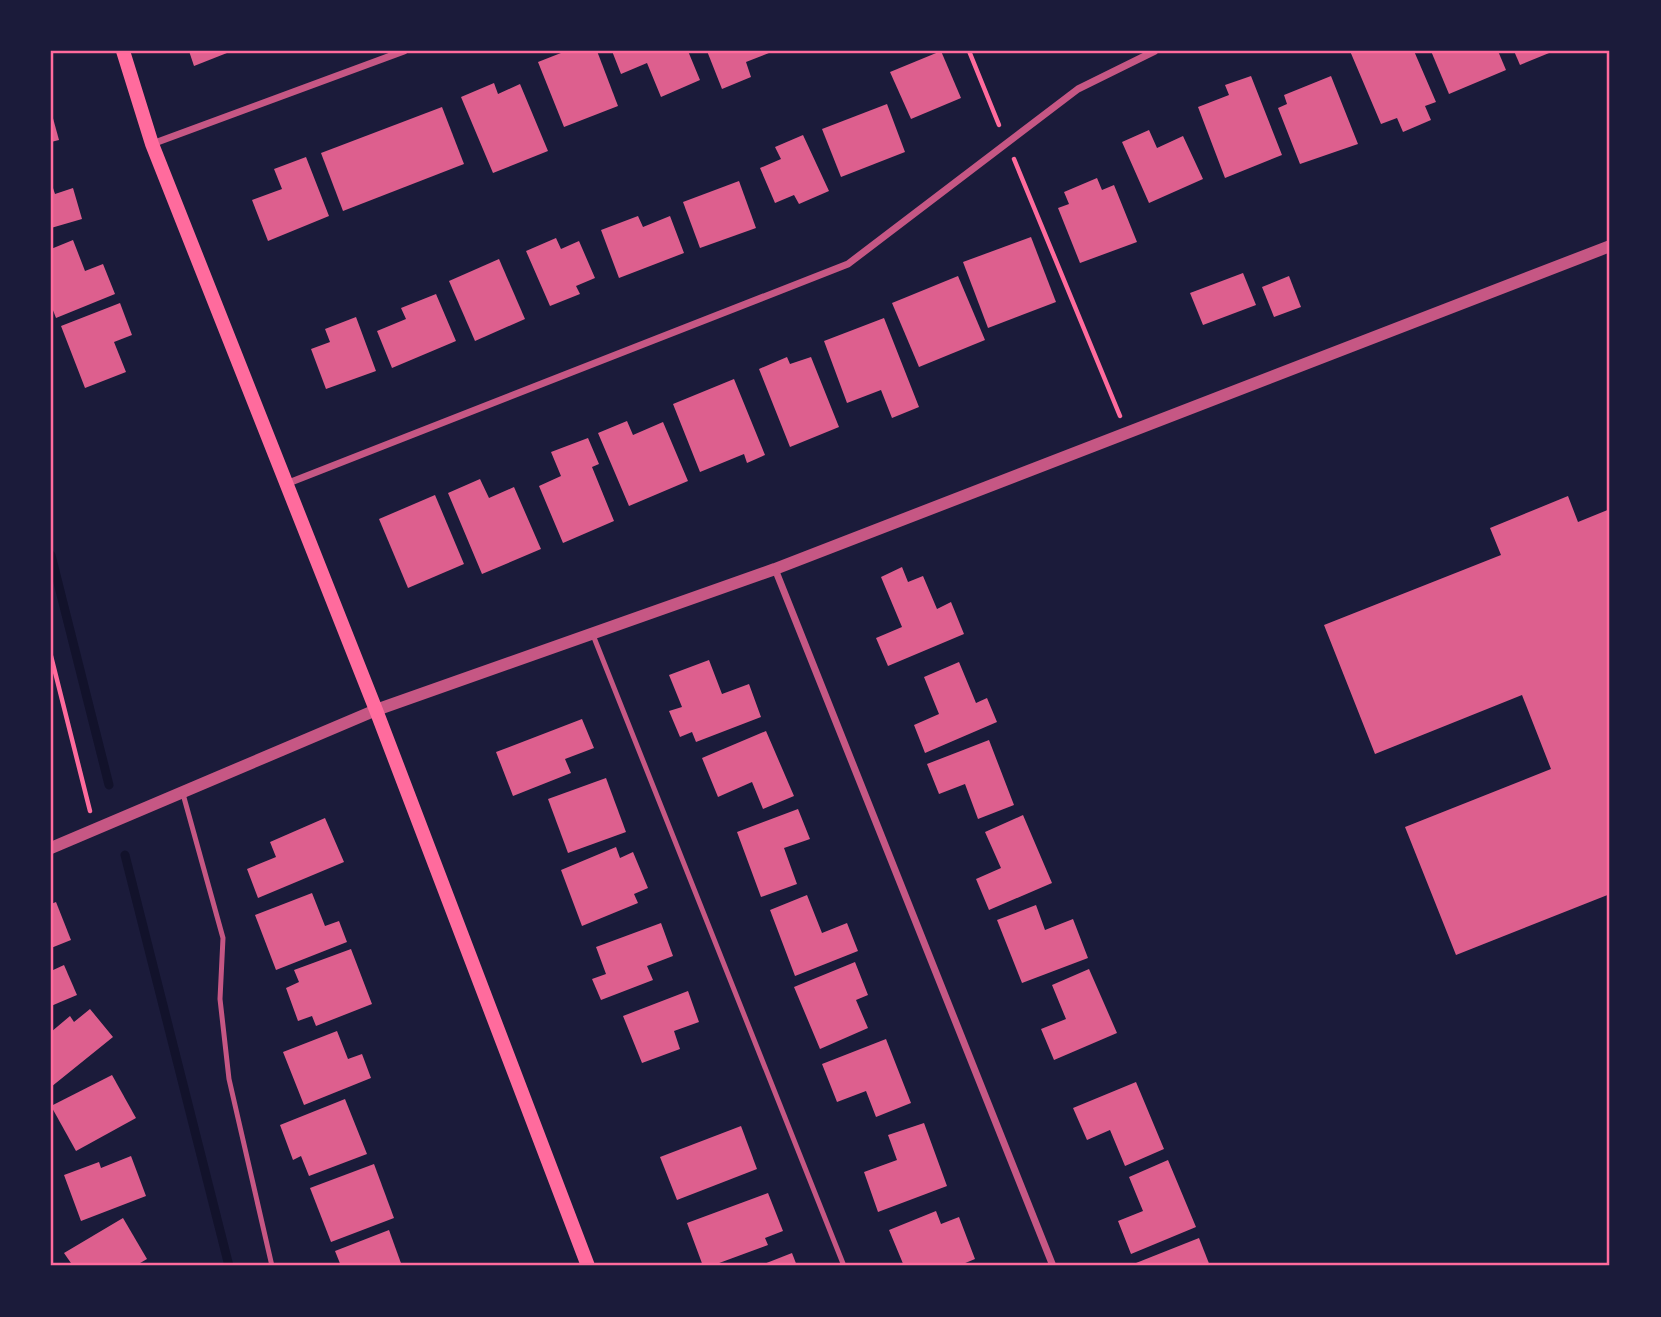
<svg xmlns="http://www.w3.org/2000/svg" width="1661" height="1317" viewBox="0 0 1661 1317" font-family="Raleway,sans-serif">
	<rect width="100%" height="100%" fill="#1b1b3a"/>
	<g fill="none" stroke-linecap="round" stroke-linejoin="round">
		<g stroke="#12122b" stroke-width="9">
			<polyline points="51,555 109,785"/>
			<polyline points="125,855 229,1266"/>
		</g>
	</g>
	<g fill="#dd5f8e">
		<polygon points="189,51 232,51 194,66"/>
		<polygon points="566,51 597,51 618,106 564,127 538,62"/>
		<polygon points="612,51 688,51 700,80 661,97 647,63 621,74"/>
		<polygon points="707,51 774,51 746,62 751,77 722,89"/>
		<polygon points="941,51 961,98 911,119 890,72"/>
		<polygon points="1350,51 1414,51 1436,102 1425,106 1431,120 1403,132 1397,118 1381,124"/>
		<polygon points="1431,51 1498,51 1506,70 1449,94"/>
		<polygon points="1514,51 1554,51 1520,65"/>
		<polygon points="1251,76 1282,155 1225,178 1198,107 1229,95 1225,85"/>
		<polygon points="1331,76 1358,144 1300,164 1278,108 1287,104 1284,95"/>
		<polygon points="494,83 498,94 520,84 548,151 493,173 461,97"/>
		<polygon points="887,104 905,152 841,177 822,129"/>
		<polygon points="442,107 464,164 343,211 321,153"/>
		<polygon points="51,111 59,140 51,142"/>
		<polygon points="1149,130 1157,148 1183,136 1203,179 1149,203 1122,142"/>
		<polygon points="803,135 829,191 799,204 794,195 775,203 760,168 781,159 775,147"/>
		<polygon points="306,157 329,216 268,241 252,200 282,189 274,169"/>
		<polygon points="1097,178 1102,190 1114,185 1137,242 1080,263 1058,208 1069,204 1064,192"/>
		<polygon points="739,181 756,228 700,248 683,202"/>
		<polygon points="51,182 55,194 73,188 82,219 51,228"/>
		<polygon points="638,216 643,227 670,216 684,253 619,278 601,230"/>
		<polygon points="1031,237 1056,302 988,328 963,262"/>
		<polygon points="556,238 561,249 579,241 595,278 576,286 580,294 550,306 526,251"/>
		<polygon points="73,240 85,271 103,264 115,294 56,318 51,305 51,249"/>
		<polygon points="499,259 525,319 475,341 449,281"/>
		<polygon points="1243,273 1256,305 1203,325 1190,293"/>
		<polygon points="958,276 985,340 919,367 892,303"/>
		<polygon points="1289,276 1301,307 1274,317 1262,287"/>
		<polygon points="436,294 456,341 392,368 377,331 406,319 401,308"/>
		<polygon points="120,303 132,335 114,342 126,372 85,388 61,326"/>
		<polygon points="356,317 376,371 326,389 311,349 330,342 325,329"/>
		<polygon points="884,318 919,407 892,418 881,390 847,403 824,341"/>
		<polygon points="787,357 790,364 811,357 839,427 790,447 759,369"/>
		<polygon points="734,379 765,455 747,463 744,454 700,472 673,404"/>
		<polygon points="627,421 633,435 663,422 688,481 629,506 598,433"/>
		<polygon points="588,438 599,464 592,467 614,521 563,543 539,486 561,476 551,452"/>
		<polygon points="480,479 489,498 514,487 541,549 482,574 448,493"/>
		<polygon points="435,495 464,564 408,588 379,519"/>
		<polygon points="1568,496 1578,522 1610,509 1610,894 1456,955 1405,827 1551,769 1522,695 1375,754 1324,625 1501,555 1490,528"/>
		<polygon points="902,567 908,582 923,576 937,609 951,602 964,634 888,666 876,638 902,627 881,577"/>
		<polygon points="709,660 722,694 749,684 761,717 696,742 692,732 680,737 669,711 682,707 669,675"/>
		<polygon points="959,662 976,703 987,698 997,722 925,753 914,725 939,714 924,677"/>
		<polygon points="582,719 594,748 565,759 571,773 513,796 496,752"/>
		<polygon points="766,731 794,796 763,809 752,782 718,797 702,758"/>
		<polygon points="989,740 1014,805 978,819 965,784 939,794 927,764"/>
		<polygon points="606,778 626,832 568,853 548,799"/>
		<polygon points="798,809 810,839 784,848 797,884 761,897 737,832"/>
		<polygon points="1023,815 1052,883 989,910 976,879 1001,868 985,832"/>
		<polygon points="325,818 344,862 258,898 247,869 276,857 270,842"/>
		<polygon points="616,847 620,858 633,852 648,888 634,894 638,903 582,926 561,870"/>
		<polygon points="312,893 325,926 339,921 347,942 276,970 255,915"/>
		<polygon points="807,895 822,933 847,923 858,951 795,976 770,910"/>
		<polygon points="56,902 71,940 51,948 51,904"/>
		<polygon points="1036,905 1045,930 1073,919 1088,958 1022,983 997,920"/>
		<polygon points="661,923 673,956 647,966 653,980 601,1000 592,979 606,974 596,947"/>
		<polygon points="351,949 372,1004 316,1026 312,1016 298,1021 286,988 299,982 294,970"/>
		<polygon points="855,962 868,995 856,1000 868,1028 820,1049 794,987"/>
		<polygon points="64,965 77,995 51,1006 51,971"/>
		<polygon points="1089,969 1117,1033 1054,1060 1041,1029 1066,1019 1052,985"/>
		<polygon points="688,991 699,1022 674,1031 680,1049 642,1063 623,1016"/>
		<polygon points="90,1009 113,1037 51,1087 51,1032 70,1016 74,1022"/>
		<polygon points="337,1031 348,1059 362,1054 371,1078 304,1105 283,1052"/>
		<polygon points="886,1039 911,1103 876,1117 866,1091 837,1102 822,1064"/>
		<polygon points="112,1075 136,1118 76,1151 51,1106"/>
		<polygon points="1136,1082 1164,1149 1125,1166 1110,1130 1087,1140 1073,1108"/>
		<polygon points="345,1099 367,1154 309,1176 301,1156 293,1160 280,1125"/>
		<polygon points="924,1123 947,1186 878,1212 864,1172 897,1160 888,1135"/>
		<polygon points="741,1126 757,1169 677,1200 660,1157"/>
		<polygon points="131,1156 146,1196 81,1221 64,1175 99,1162 101,1168"/>
		<polygon points="1168,1160 1196,1227 1131,1254 1118,1221 1143,1211 1129,1177"/>
		<polygon points="374,1164 394,1218 331,1242 310,1188"/>
		<polygon points="768,1193 783,1231 765,1238 768,1245 711,1266 703,1266 687,1223"/>
		<polygon points="936,1211 941,1224 959,1217 975,1259 958,1266 904,1266 889,1230"/>
		<polygon points="123,1218 147,1259 135,1266 73,1266 64,1253"/>
		<polygon points="389,1230 402,1266 341,1266 335,1251"/>
		<polygon points="1199,1238 1210,1266 1137,1266 1136,1263"/>
		<polygon points="792,1253 797,1266 759,1266"/>
	</g>
	<g fill="none" stroke-linecap="round" stroke-linejoin="round">
		<g stroke="#ff6b9d" stroke-width="4.5">
			<polyline points="969,51 999,125"/>
			<polyline points="1014,159 1120,416"/>
			<polyline points="51,656 90,811"/>
		</g>
		<g stroke="#c65784" stroke-width="5">
			<polyline points="593,635 844,1266"/>
			<polyline points="183,794 223,938 220,999 229,1079 272,1266"/>
		</g>
		<g stroke="#c65784" stroke-width="7">
			<polyline points="152,144 404,51"/>
			<polyline points="286,484 848,264 1078,89 1155,51"/>
			<polyline points="775,569 1053,1266"/>
		</g>
		<polyline stroke="#c65784" stroke-width="12" points="51,848 376,710 775,569 1610,246"/>
		<polyline stroke="#ff6b9d" stroke-width="14" points="123,51 152,144 376,710 588,1266"/>
	</g>
	<rect width="1661" height="1317" fill="none" stroke="#1b1b3a" stroke-width="105"/>
	<rect x="52" y="52" width="1556" height="1212" fill="none" stroke="#ff6b9d" stroke-width="2.5"/>
</svg>
